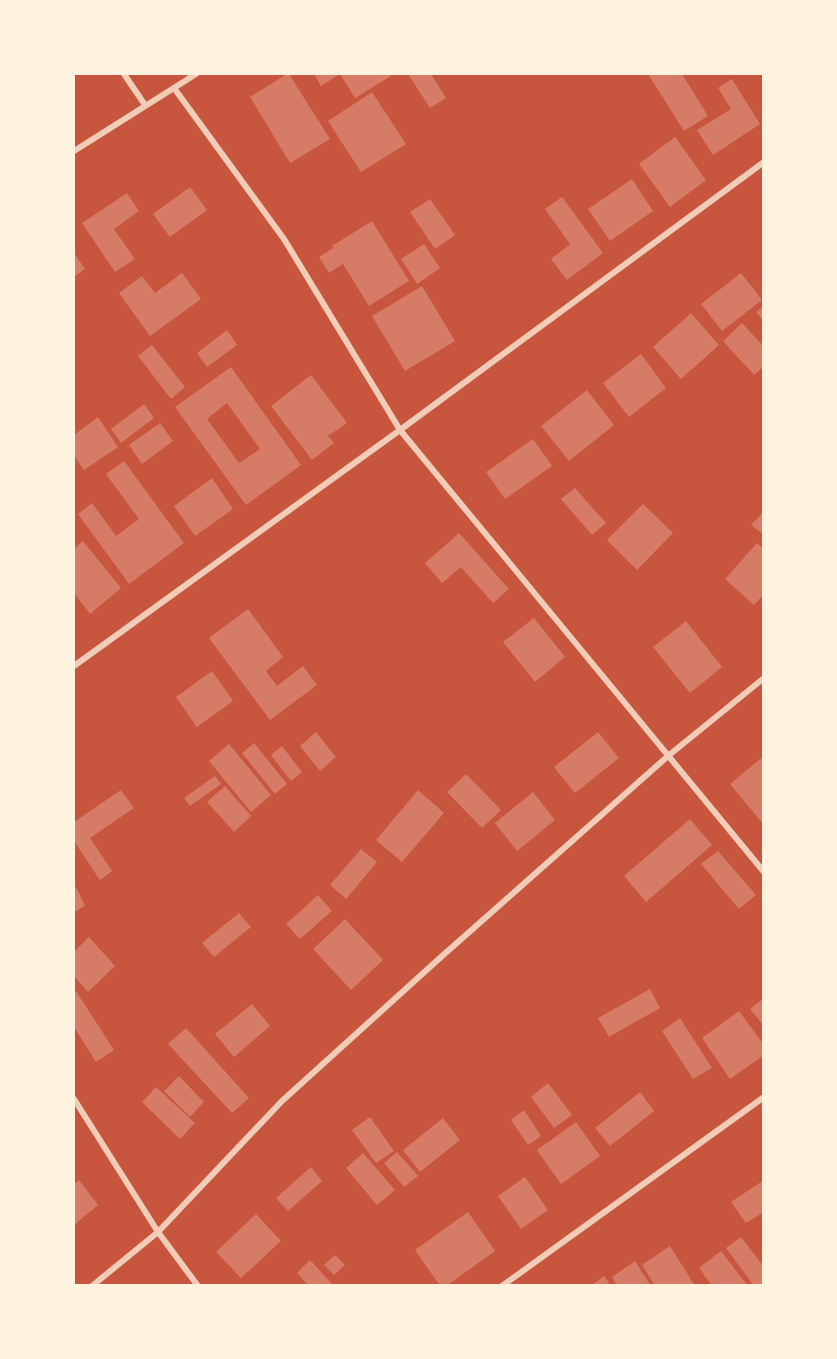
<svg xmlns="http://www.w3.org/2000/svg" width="837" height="1359" viewBox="0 0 837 1359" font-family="Lato,sans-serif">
	<rect width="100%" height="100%" fill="#c8553d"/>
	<g fill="#d67c66" fill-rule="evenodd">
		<polygon points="287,74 289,74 330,139 290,163 250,97"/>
		<polygon points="314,74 390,74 391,76 355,98 340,74 321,86"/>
		<polygon points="408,74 431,74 446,98 430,108"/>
		<polygon points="648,74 682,74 708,116 684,131"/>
		<polygon points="732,79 760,124 713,155 697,130 731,109 718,88"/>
		<polygon points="372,92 406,144 361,172 328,121"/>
		<polygon points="675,137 706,180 670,207 639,164"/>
		<polygon points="632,179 653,211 610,241 588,209"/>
		<polygon points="190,187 207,210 170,237 153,214"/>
		<polygon points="127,193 139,211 114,229 135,259 115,272 82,223"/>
		<polygon points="562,197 603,253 567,280 551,259 570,244 545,209"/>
		<polygon points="430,199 455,235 435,249 410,212"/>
		<polygon points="372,221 409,281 369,306 343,264 329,273 319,257 333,248 332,246"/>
		<polygon points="424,244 440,268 417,284 401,259"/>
		<polygon points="74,253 85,269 74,277"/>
		<polygon points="182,273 201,299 150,336 119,293 142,276 155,293"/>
		<polygon points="741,273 762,300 722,331 701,304"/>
		<polygon points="422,286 455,341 405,371 372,316"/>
		<polygon points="764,306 764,322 756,312"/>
		<polygon points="691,313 719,345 681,379 653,347"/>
		<polygon points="742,323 764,347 764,366 754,375 723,341"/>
		<polygon points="227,330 237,345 207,367 197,353"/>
		<polygon points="152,345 185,387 171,399 138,356"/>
		<polygon points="641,354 666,388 629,417 603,383"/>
		<path d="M231,367L301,465L246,505L175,407ZM227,403L260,449L239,463L207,419Z"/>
		<polygon points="311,375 347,423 328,436 334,443 312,460 271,406"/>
		<polygon points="587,390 614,425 569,461 541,426"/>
		<polygon points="144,404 154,418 121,443 111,429"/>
		<polygon points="98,417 118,447 84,470 74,455 74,435"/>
		<polygon points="160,423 173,441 142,464 129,445"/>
		<polygon points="533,439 552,466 505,499 486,472"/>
		<polygon points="124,461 184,543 129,584 78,514 92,503 116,536 139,519 106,474"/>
		<polygon points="212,478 233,509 195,536 174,506"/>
		<polygon points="575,488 606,523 592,535 561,499"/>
		<polygon points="643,504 673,533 637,570 607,540"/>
		<polygon points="764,511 764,535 751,525"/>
		<polygon points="459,533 509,589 493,603 461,567 442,583 425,563"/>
		<polygon points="83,541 121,588 90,614 74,593 74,549"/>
		<polygon points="757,543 764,549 764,594 754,605 725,579"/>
		<polygon points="248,609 283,657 266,671 277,686 303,666 317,685 270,720 209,638"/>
		<polygon points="534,618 565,657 535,682 503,642"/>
		<polygon points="686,621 722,667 690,693 653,647"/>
		<polygon points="212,671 233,701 197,727 176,697"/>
		<polygon points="316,732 336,757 320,771 300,746"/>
		<polygon points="598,732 619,758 575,793 554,767"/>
		<polygon points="254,743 287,784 275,794 242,753"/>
		<polygon points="229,744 271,795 251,812 209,761"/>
		<polygon points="282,746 302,772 291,781 271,755"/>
		<polygon points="764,756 764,825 730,784"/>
		<polygon points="466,774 501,810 482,828 447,792"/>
		<polygon points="215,776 221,784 190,806 184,798"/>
		<polygon points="225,786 251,816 234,832 207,802"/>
		<polygon points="121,790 134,808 90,838 112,871 100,880 74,841 74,822"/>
		<polygon points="418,790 444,813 402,862 376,840"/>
		<polygon points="533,792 555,820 517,851 495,823"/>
		<polygon points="690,819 712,845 646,902 624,876"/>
		<polygon points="361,849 377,862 346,899 330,885"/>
		<polygon points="718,851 756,895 739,909 701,864"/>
		<polygon points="76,887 85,906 74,912 74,888"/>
		<polygon points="318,895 332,911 300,939 286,924"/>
		<polygon points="239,913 251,927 214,957 202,943"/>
		<polygon points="345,919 383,960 351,990 313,949"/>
		<polygon points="89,937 115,966 88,992 74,976 74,952"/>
		<polygon points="650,989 660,1008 609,1037 598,1018"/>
		<polygon points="76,991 114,1050 96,1062 74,1027 74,993"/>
		<polygon points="764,998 764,1026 750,1009"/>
		<polygon points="252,1004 270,1026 234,1057 215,1034"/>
		<polygon points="739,1011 764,1045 764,1055 730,1079 702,1038"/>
		<polygon points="680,1018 712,1068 693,1079 662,1031"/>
		<polygon points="186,1028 249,1098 232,1113 168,1044"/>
		<polygon points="179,1076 204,1102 190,1117 164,1091"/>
		<polygon points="548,1083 572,1115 554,1128 531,1097"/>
		<polygon points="156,1087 195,1123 180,1139 142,1102"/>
		<polygon points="640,1092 654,1111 610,1146 595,1128"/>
		<polygon points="524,1110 541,1136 528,1145 511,1120"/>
		<polygon points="370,1117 394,1151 376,1163 352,1130"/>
		<polygon points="443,1118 460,1140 420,1172 403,1150"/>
		<polygon points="576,1122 600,1156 561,1184 537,1150"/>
		<polygon points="397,1152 418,1176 404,1187 384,1163"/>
		<polygon points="363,1153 395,1190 377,1205 346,1168"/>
		<polygon points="311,1167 322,1181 288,1211 276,1198"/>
		<polygon points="525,1177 548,1210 521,1229 498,1196"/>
		<polygon points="79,1180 98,1205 74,1225 74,1184"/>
		<polygon points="764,1180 764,1212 746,1223 731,1202"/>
		<polygon points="468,1212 495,1251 446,1286 440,1286 415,1250"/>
		<polygon points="256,1214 281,1241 241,1278 216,1252"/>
		<polygon points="741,1237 764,1267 764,1286 754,1286 726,1248"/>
		<polygon points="670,1246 695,1286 655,1286 642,1265"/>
		<polygon points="721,1251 748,1286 712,1286 699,1268"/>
		<polygon points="335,1255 345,1265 334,1275 324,1265"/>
		<polygon points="310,1260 334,1286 309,1286 297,1273"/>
		<polygon points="635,1261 651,1286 617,1286 612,1277"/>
		<polygon points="604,1276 611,1286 591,1286"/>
	</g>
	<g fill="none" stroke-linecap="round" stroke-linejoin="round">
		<g stroke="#f1ccb7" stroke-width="6">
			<polyline points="124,74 145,105"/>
			<polyline points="174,88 284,239 400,430 764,872"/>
			<polyline points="74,151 196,74"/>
			<polyline points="74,666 400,430 764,162"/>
			<polyline points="74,1099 158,1232 198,1286"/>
			<polyline points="92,1286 158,1232 282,1101 441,957 668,756 764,678"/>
			<polyline points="502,1286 764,1097"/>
		</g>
	</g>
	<rect width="837" height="1359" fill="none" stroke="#fff3e0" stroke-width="150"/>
</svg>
